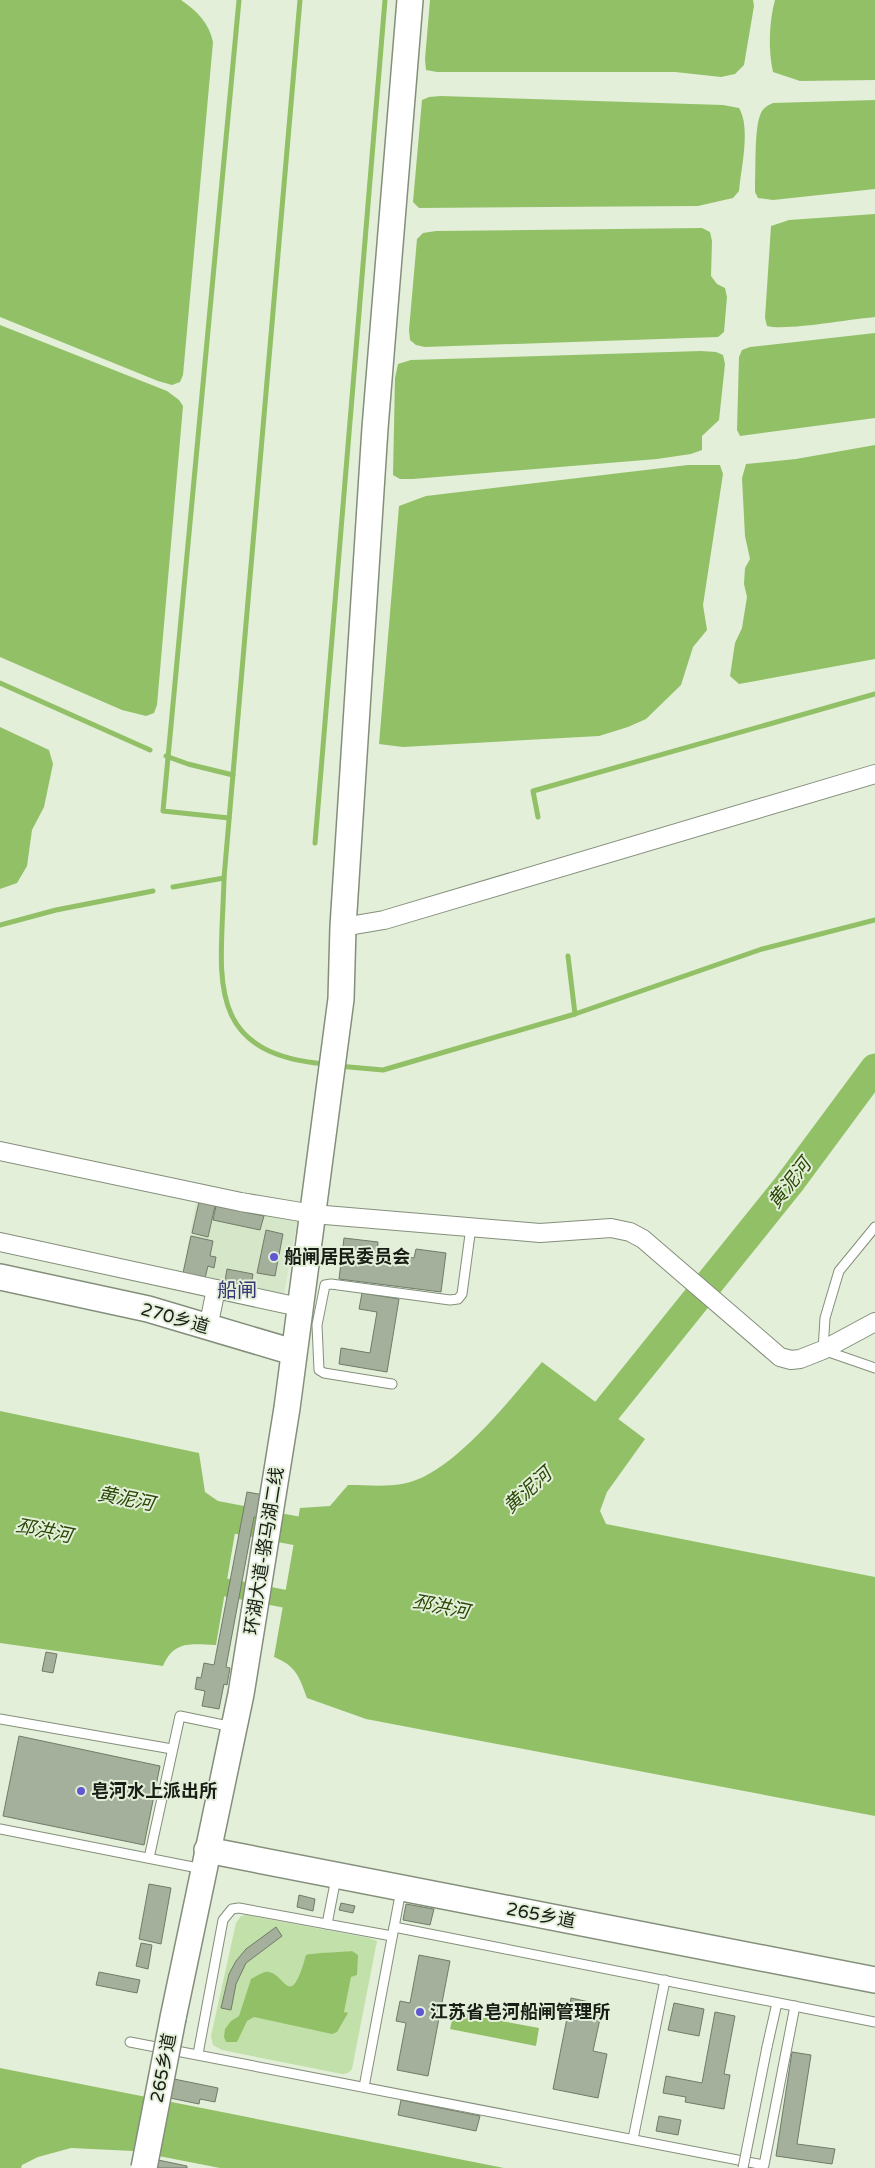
<svg xmlns="http://www.w3.org/2000/svg" width="875" height="2168" viewBox="0 0 875 2168" font-family="'Varela Round','Noto Sans SC',sans-serif">
	<rect width="100%" height="100%" fill="#e3efd9"/>
	<polygon fill="#d5e6c9" points="197,1198 298,1217 284,1294 182,1275"/>
	<polygon fill="#c2e0a9" points="246,1915 369,1938 377,1941 352,2069 348,2073 342,2074 222,2050 213,2045 211,2036 236,1923 241,1916"/>
	<g fill="#92c067">
		<path d="M0,0H181C197,11 209,23 213,42L183,375L180,382L172,385L158,381L0,317Z"/>
		<polygon points="430,0 753,0 754,6 744,65 735,74 721,77 675,72 437,72 426,70 425,59"/>
		<path d="M775,0H875V80L800,81L773,72C768,50 769,22 775,0Z"/>
		<path d="M441,96L723,105L739,108C751,128 741,168 739,191L733,198L698,206L419,208L413,202L422,100L429,97Z"/>
		<path d="M875,100V189L773,200L758,198L755,192V185C756,168 754,127 761,113C763,108 768,105 773,103Z"/>
		<path d="M875,214V317C851,319 786,331 767,326L765,318L771,226L789,220Z"/>
		<polygon points="702,228 710,232 712,241 711,276 717,284 725,288 727,297 724,332 718,337 425,347 416,345 410,340 409,330 417,239 423,233 436,231"/>
		<polygon points="0,325 167,391 179,400 183,406 157,705 154,713 146,716 122,710 0,657"/>
		<polygon points="875,333 875,418 740,436 737,430 739,357 742,350 750,347"/>
		<polygon points="701,351 716,352 723,355 725,364 719,420 702,436 702,450 691,454 657,459 413,479 400,479 393,475 395,378 398,364 411,360"/>
		<polygon points="875,445 875,659 739,684 730,676 735,643 742,628 747,597 744,584 745,568 750,559 745,536 742,478 746,464 796,459"/>
		<polygon points="688,465 720,465 723,474 703,605 707,630 693,647 681,685 646,719 628,727 599,736 403,747 379,744 399,506 426,496"/>
		<polygon points="0,727 49,750 53,764 44,807 32,830 27,866 17,883 0,889"/>
		<path d="M542,1362L645,1439L607,1492L600,1511L606,1524L875,1577V1816L366,1719L307,1698C299,1676 296,1666 274,1657L300,1508L330,1506L348,1485C365,1485 385,1487 402,1484C451,1477 511,1398 542,1362Z"/>
		<path d="M0,1411L199,1453L205,1492L225,1506L239,1509L216,1645C191,1644 174,1640 163,1666L0,1643Z"/>
		<path d="M352,1951L358,1955L357,1975L351,1977L344,2012L348,2013L337,2032L332,2034L254,2017L247,2021L237,2042H226L224,2037L225,2029L231,2021L239,2016L251,1979C255,1977 261,1973 265,1972C285,1969 289,2016 306,1955C310,1953 345,1952 352,1951Z"/>
		<polygon points="454,2012 539,2028 536,2046 450,2029"/>
		<polygon points="0,2068 504,2168 220,2168 133,2151 71,2148 38,2157 22,2165 21,2168 0,2168"/>
	</g>
	<g fill="none" stroke-linecap="round" stroke-linejoin="round">
		<g stroke="#92c067" stroke-width="5">
			<path d="M300,0L224,878C222,974 200,1053 325,1064"/>
			<polyline points="0,683 150,750"/>
			<polyline points="166,756 188,764 233,775"/>
			<polyline points="538,817 533,791 875,694"/>
			<polyline points="229,818 163,811 239,0"/>
			<polyline points="315,843 385,0"/>
			<polyline points="173,887 224,878"/>
			<polyline points="0,925 56,910 153,891"/>
			<polyline points="568,956 575,1014"/>
			<polyline points="338,1066 383,1070 575,1014 762,949 875,920"/>
		</g>
		<polyline stroke="#92c067" stroke-width="18" points="202,1583 307,1603"/>
		<g stroke="#92c067" stroke-width="29">
			<polyline points="580,1440 595,1425 789,1184 875,1068"/>
			<polyline points="198,1512 334,1538"/>
		</g>
	</g>
	<g fill="#a4b09b" stroke="#707c68">
		<polygon points="199,1202 215,1206 208,1237 192,1233"/>
		<polygon points="216,1206 264,1216 260,1230 213,1220"/>
		<polygon points="266,1230 283,1234 275,1276 257,1273"/>
		<polygon points="191,1236 213,1241 210,1256 216,1257 214,1268 208,1266 205,1278 183,1273"/>
		<polygon points="344,1238 378,1242 377,1253 414,1258 416,1249 446,1253 441,1292 339,1279"/>
		<polygon points="227,1269 253,1274 251,1286 225,1281"/>
		<polygon points="362,1293 399,1299 387,1372 339,1364 341,1348 370,1353 377,1312 359,1309"/>
		<polygon points="247,1492 264,1495 259,1518 254,1517 226,1667 230,1668 227,1685 224,1684 219,1709 202,1706 205,1691 195,1689 197,1677 201,1678 204,1663 214,1665"/>
		<polygon points="46,1652 57,1654 53,1673 42,1671"/>
		<polygon points="19,1736 160,1766 144,1845 3,1816"/>
		<polygon points="149,1884 171,1888 161,1944 139,1939"/>
		<polygon points="299,1895 315,1899 313,1911 297,1907"/>
		<polygon points="341,1903 355,1906 353,1913 339,1910"/>
		<polygon points="406,1904 434,1909 430,1925 403,1920"/>
		<polygon points="276,1927 282,1936 246,1963 236,1984 231,2010 221,2008 229,1974 236,1961 246,1949"/>
		<polygon points="141,1943 152,1945 148,1969 136,1966"/>
		<polygon points="419,1955 450,1961 428,2076 397,2070 406,2023 396,2021 400,2001 410,2003"/>
		<polygon points="99,1972 140,1980 137,1993 96,1985"/>
		<polygon points="571,1998 603,2005 593,2051 607,2054 598,2098 553,2089"/>
		<polygon points="674,2003 704,2009 699,2036 668,2030"/>
		<polygon points="715,2012 735,2016 724,2074 730,2075 724,2109 685,2102 686,2097 663,2093 666,2076 702,2083"/>
		<polygon points="792,2052 811,2055 797,2144 835,2149 832,2164 776,2156"/>
		<polygon points="174,2079 218,2088 215,2102 200,2099 199,2104 170,2098"/>
		<polygon points="401,2100 480,2116 476,2131 398,2115"/>
		<polygon points="659,2116 681,2120 678,2135 656,2131"/>
		<polygon points="158,2160 187,2166 187,2168 156,2168"/>
	</g>
	<g fill="none" stroke-linecap="round" stroke-linejoin="round">
		<defs>
			<g id="lane">
				<polyline points="875,1227 839,1271 825,1318 823,1350 875,1368"/>
				<polyline points="392,1384 324,1373 319,1370 317,1325 325,1285 331,1284 450,1300 458,1299 462,1294 471,1227"/>
				<polyline points="0,1719 172,1749"/>
				<polyline points="0,1829 203,1869"/>
				<polyline points="149,1858 180,1716 233,1727"/>
				<polyline points="327,1924 336,1878"/>
				<polyline points="394,1927 875,2022"/>
				<polyline points="130,2042 764,2165 795,2006"/>
				<polyline points="767,2047 777,2003"/>
				<polyline points="198,2054 223,1920 232,1909 239,1908 392,1936"/>
				<polyline points="364,2087 401,1890"/>
				<polyline points="633,2139 665,1980"/>
			</g>
			<g id="street">
				<polyline points="343,927 384,920 875,774"/>
				<polyline points="0,1151 241,1202 313,1214 540,1233 611,1228 630,1232 643,1239 780,1357 791,1360 800,1359 823,1350 875,1322"/>
				<polyline points="0,1242 299,1307"/>
				<polyline points="208,1328 216,1289"/>
			</g>
			<g id="secondary">
				<polyline points="0,1277 148,1309 293,1352"/>
				<polyline points="207,1850 875,1980"/>
				<polyline points="173,2018 241,1694 287,1408 341,999 343,927 375,428 410,0"/>
			</g>
		</defs>
		<use href="#lane" stroke="#848f7b" stroke-width="11"/>
		<use href="#street" stroke="#848f7b" stroke-width="20"/>
		<use href="#secondary" stroke="#848f7b" stroke-width="28"/>
		<use href="#lane" stroke="#fff" stroke-width="9"/>
		<use href="#street" stroke="#fff" stroke-width="18"/>
		<use href="#secondary" stroke="#fff" stroke-width="25"/>
		<defs>
			<polyline id="lane-bridge" points="743,2168 767,2047"/>
			<polyline id="secondary-bridge" points="144,2168 173,2018"/>
		</defs>
		<use href="#lane-bridge" stroke="#848f7b" stroke-width="11" stroke-linecap="butt"/>
		<use href="#secondary-bridge" stroke="#848f7b" stroke-width="28" stroke-linecap="butt"/>
		<use href="#lane-bridge" stroke="#fff" stroke-width="9"/>
		<use href="#secondary-bridge" stroke="#fff" stroke-width="25"/>
	</g>
	<g fill="#6058d0" stroke="#e3efd9" stroke-width="2">
		<circle cx="274" cy="1257" r="5"/>
		<circle cx="81" cy="1791" r="5"/>
		<circle cx="420" cy="2012" r="5"/>
	</g>
	<g text-anchor="middle" stroke-width="4" stroke-linejoin="round" paint-order="stroke">
		<g font-size="18" font-weight="bold" fill="#181d15" stroke="#e3efd9" text-anchor="start">
			<text x="284" y="1263">船闸居民委员会</text>
			<text x="91" y="1797">皂河水上派出所</text>
			<text x="430" y="2018">江苏省皂河船闸管理所</text>
		</g>
		<g font-size="18" fill="#181d15" stroke="#e3efd9">
			<text transform="translate(175 1318) rotate(16)" y="6">270乡道</text>
			<text transform="translate(264 1551) rotate(-81)" y="6">环湖大道-骆马湖二线</text>
			<text transform="translate(541 1915) rotate(11)" y="6">265乡道</text>
			<text transform="translate(163 2068) rotate(-79)" y="6">265乡道</text>
		</g>
		<g font-size="19" font-style="italic" fill="#2a4705" stroke="#e3efd9">
			<text transform="translate(789 1183) rotate(-52)" y="7">黄泥河</text>
			<text transform="translate(527 1490) rotate(-42)" y="7">黄泥河</text>
			<text transform="translate(126 1498) rotate(11)" y="7">黄泥河</text>
			<text transform="translate(44 1530) rotate(11)" y="7">邳洪河</text>
			<text transform="translate(441 1606) rotate(11)" y="7">邳洪河</text>
		</g>
		<g font-size="20" fill="#383672" stroke="#e3efd9">
			<text x="237" y="1297">船闸</text>
		</g>
	</g>
</svg>
